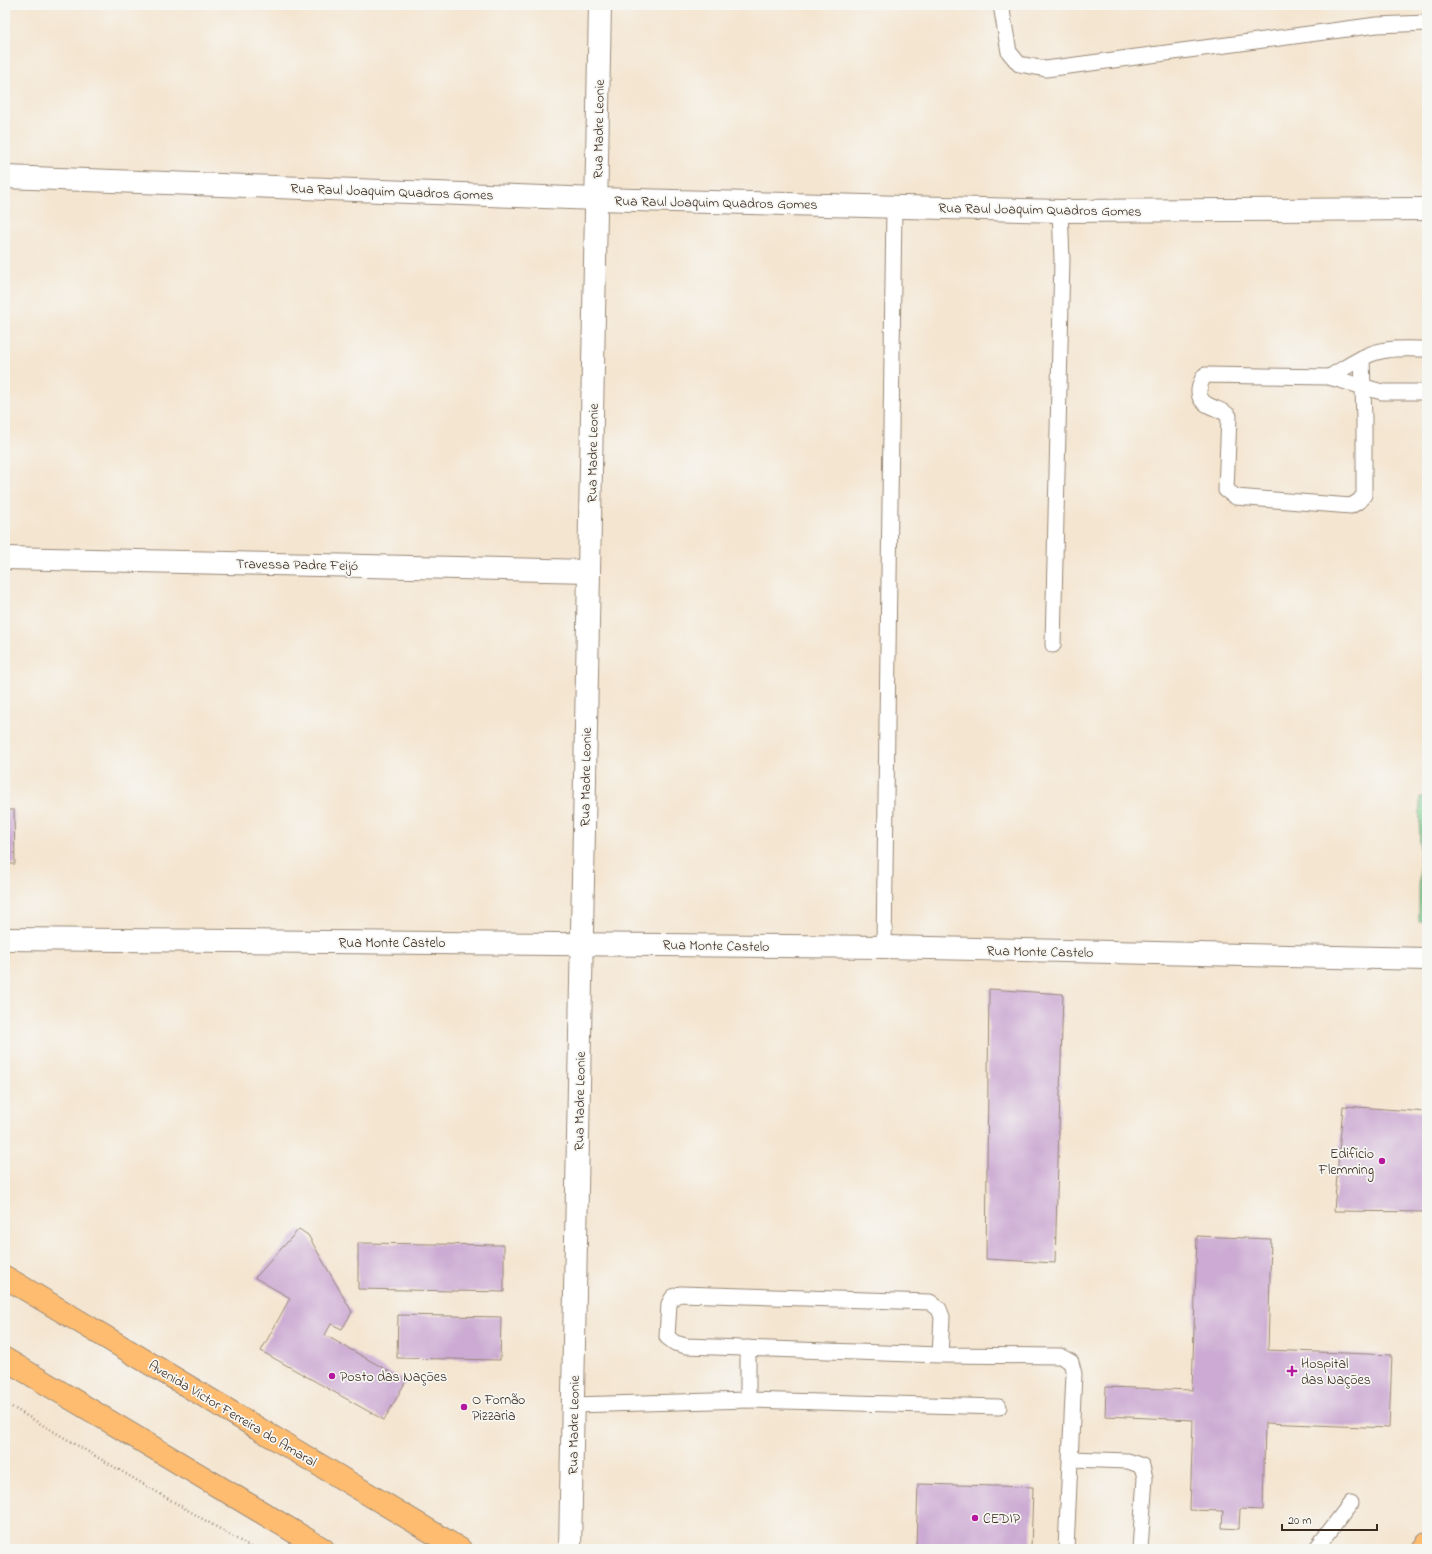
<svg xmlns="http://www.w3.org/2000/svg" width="1432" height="1554" viewBox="0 0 1432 1554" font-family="'Indie Flower',sans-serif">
	<rect width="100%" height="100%" fill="#f6f6f2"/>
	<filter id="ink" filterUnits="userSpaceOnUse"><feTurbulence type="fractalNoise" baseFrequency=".025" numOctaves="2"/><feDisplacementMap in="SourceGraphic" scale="8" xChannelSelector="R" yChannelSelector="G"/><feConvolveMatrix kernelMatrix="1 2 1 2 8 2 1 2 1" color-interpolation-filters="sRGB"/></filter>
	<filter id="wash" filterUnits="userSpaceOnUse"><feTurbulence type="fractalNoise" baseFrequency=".012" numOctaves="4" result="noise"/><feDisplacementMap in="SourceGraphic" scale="16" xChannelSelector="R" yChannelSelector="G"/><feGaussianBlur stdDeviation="0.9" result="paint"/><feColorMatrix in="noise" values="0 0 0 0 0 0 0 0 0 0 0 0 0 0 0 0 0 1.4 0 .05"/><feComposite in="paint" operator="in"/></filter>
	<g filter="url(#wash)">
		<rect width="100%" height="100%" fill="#f4e5d0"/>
		<polygon fill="#81d395" stroke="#5e7e5a" points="1420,797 1427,797 1427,921 1419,921"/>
		<g id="blocks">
			<g fill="#ccaad3">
				<polygon points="5,810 14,810 15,864 5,864"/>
				<polygon points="989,989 1063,994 1055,1263 986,1259"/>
				<polygon points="1343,1106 1427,1112 1427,1212 1334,1211"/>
				<polygon points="299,1229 308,1235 352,1312 342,1329 331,1324 325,1335 406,1381 384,1420 261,1351 290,1298 255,1278"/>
				<polygon points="1197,1236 1271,1239 1268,1350 1392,1355 1389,1428 1265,1423 1263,1510 1240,1509 1239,1529 1222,1528 1223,1511 1190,1510 1193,1420 1105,1416 1106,1387 1192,1390"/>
				<polygon points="358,1243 504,1245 504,1292 358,1289"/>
				<polygon points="398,1315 501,1317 500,1360 397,1358"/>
				<polygon points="918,1484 1033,1487 1031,1549 916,1549"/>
			</g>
		</g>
	</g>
	<g filter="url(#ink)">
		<use href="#blocks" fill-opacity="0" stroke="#988877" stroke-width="1"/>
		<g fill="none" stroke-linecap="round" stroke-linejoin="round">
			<defs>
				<g id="service">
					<polyline points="1001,5 1009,52 1019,64 1046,69 1377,25 1427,23"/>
					<path d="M1427,349C1414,349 1399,348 1386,350C1365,353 1347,367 1329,377L1382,392H1427"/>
					<path d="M1329,377L1205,375C1201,380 1200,384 1199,390C1198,408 1219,406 1229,416L1226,490L1236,497L1351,506L1359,501L1364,495V420L1362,358"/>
					<polyline points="1053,645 1062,259 1060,211"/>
					<polyline points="884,947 894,207"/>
					<polyline points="748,1348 748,1400 999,1407"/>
					<polyline points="940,1355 942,1317 939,1309 930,1302 680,1294 673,1297 669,1304 667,1337 675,1343 686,1346 940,1355 1060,1356 1071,1362 1074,1374 1066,1549"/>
					<polyline points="573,1405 748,1400"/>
					<polyline points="1071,1459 1128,1461 1142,1466 1145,1478 1140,1549"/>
					<polyline points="1316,1549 1351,1503"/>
				</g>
				<g id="minor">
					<polyline points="5,177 597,199 1060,211 1427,209"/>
					<polyline points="5,558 589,571"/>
					<polyline points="5,939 884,947 1427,959"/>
					<polyline points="570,1549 600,5"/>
				</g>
				<g id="trunk">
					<polyline points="5,1277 460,1549"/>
					<polyline points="5,1359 323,1549"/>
					<polyline points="1423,1549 1427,1544"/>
				</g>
			</defs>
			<use href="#service" stroke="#988877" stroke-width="17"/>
			<use href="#minor" stroke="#988877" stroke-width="24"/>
			<use href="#trunk" stroke="#988877" stroke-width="24"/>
			<polyline stroke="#988877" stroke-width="2.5" stroke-dasharray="1 3" stroke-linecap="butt" points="5,1403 254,1549"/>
			<use href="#service" stroke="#fff" stroke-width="15"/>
			<use href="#minor" stroke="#fff" stroke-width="22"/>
			<use href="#trunk" stroke="#febc70" stroke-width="22"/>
		</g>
	</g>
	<g fill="#b5179e" stroke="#f6f6f2" stroke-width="1.5">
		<circle cx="1382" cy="1161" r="4"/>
		<path d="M1290 1365h4v4h4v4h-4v4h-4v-4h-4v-4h4z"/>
		<circle cx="332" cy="1376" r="4"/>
		<circle cx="464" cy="1407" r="4"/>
		<circle cx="975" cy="1518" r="4"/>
	</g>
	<g text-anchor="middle" stroke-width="3.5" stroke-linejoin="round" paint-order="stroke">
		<g font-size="14" fill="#3b2a1e" stroke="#f6f6f2">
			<text transform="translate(598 129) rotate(-89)" y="5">Rua Madre Leonie</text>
			<text transform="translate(392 191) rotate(2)" y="5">Rua Raul Joaquim Quadros Gomes</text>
			<text transform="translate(716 202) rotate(1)" y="5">Rua Raul Joaquim Quadros Gomes</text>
			<text transform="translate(1040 209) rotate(1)" y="5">Rua Raul Joaquim Quadros Gomes</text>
			<text transform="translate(592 453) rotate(-89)" y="5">Rua Madre Leonie</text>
			<text transform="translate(297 564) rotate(1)" y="5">Travessa Padre Feijó</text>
			<text transform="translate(585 777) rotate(-89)" y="5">Rua Madre Leonie</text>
			<text x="392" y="947">Rua Monte Castelo</text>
			<text transform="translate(716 945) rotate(1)" y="5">Rua Monte Castelo</text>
			<text transform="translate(1040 951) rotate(1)" y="5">Rua Monte Castelo</text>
			<text transform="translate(579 1101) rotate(-89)" y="5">Rua Madre Leonie</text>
			<text transform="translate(233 1413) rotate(31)" y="5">Avenida Victor Ferreira do Amaral</text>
			<text transform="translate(573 1425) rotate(-89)" y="5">Rua Madre Leonie</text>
		</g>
		<g font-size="14" fill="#3b2a1e" stroke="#f6f6f2" text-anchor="start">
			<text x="1374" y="1158" text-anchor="end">Edifício<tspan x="1374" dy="16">Flemming</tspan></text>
			<text x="1301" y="1368">Hospital<tspan x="1301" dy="16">das Nações</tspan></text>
			<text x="340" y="1381">Posto das Nações</text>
			<text x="472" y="1404">O Fornão<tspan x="472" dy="16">Pizzaria</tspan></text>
			<text x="983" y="1523">CEDIP</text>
		</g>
	</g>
	<rect width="1432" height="1554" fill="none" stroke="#f6f6f2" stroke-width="20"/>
	<path d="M1282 1524v6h95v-6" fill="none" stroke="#3b2a1e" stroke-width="2"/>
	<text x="1288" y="1524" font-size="12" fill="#3b2a1e" stroke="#f6f6f2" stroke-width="3" paint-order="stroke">20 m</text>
</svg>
